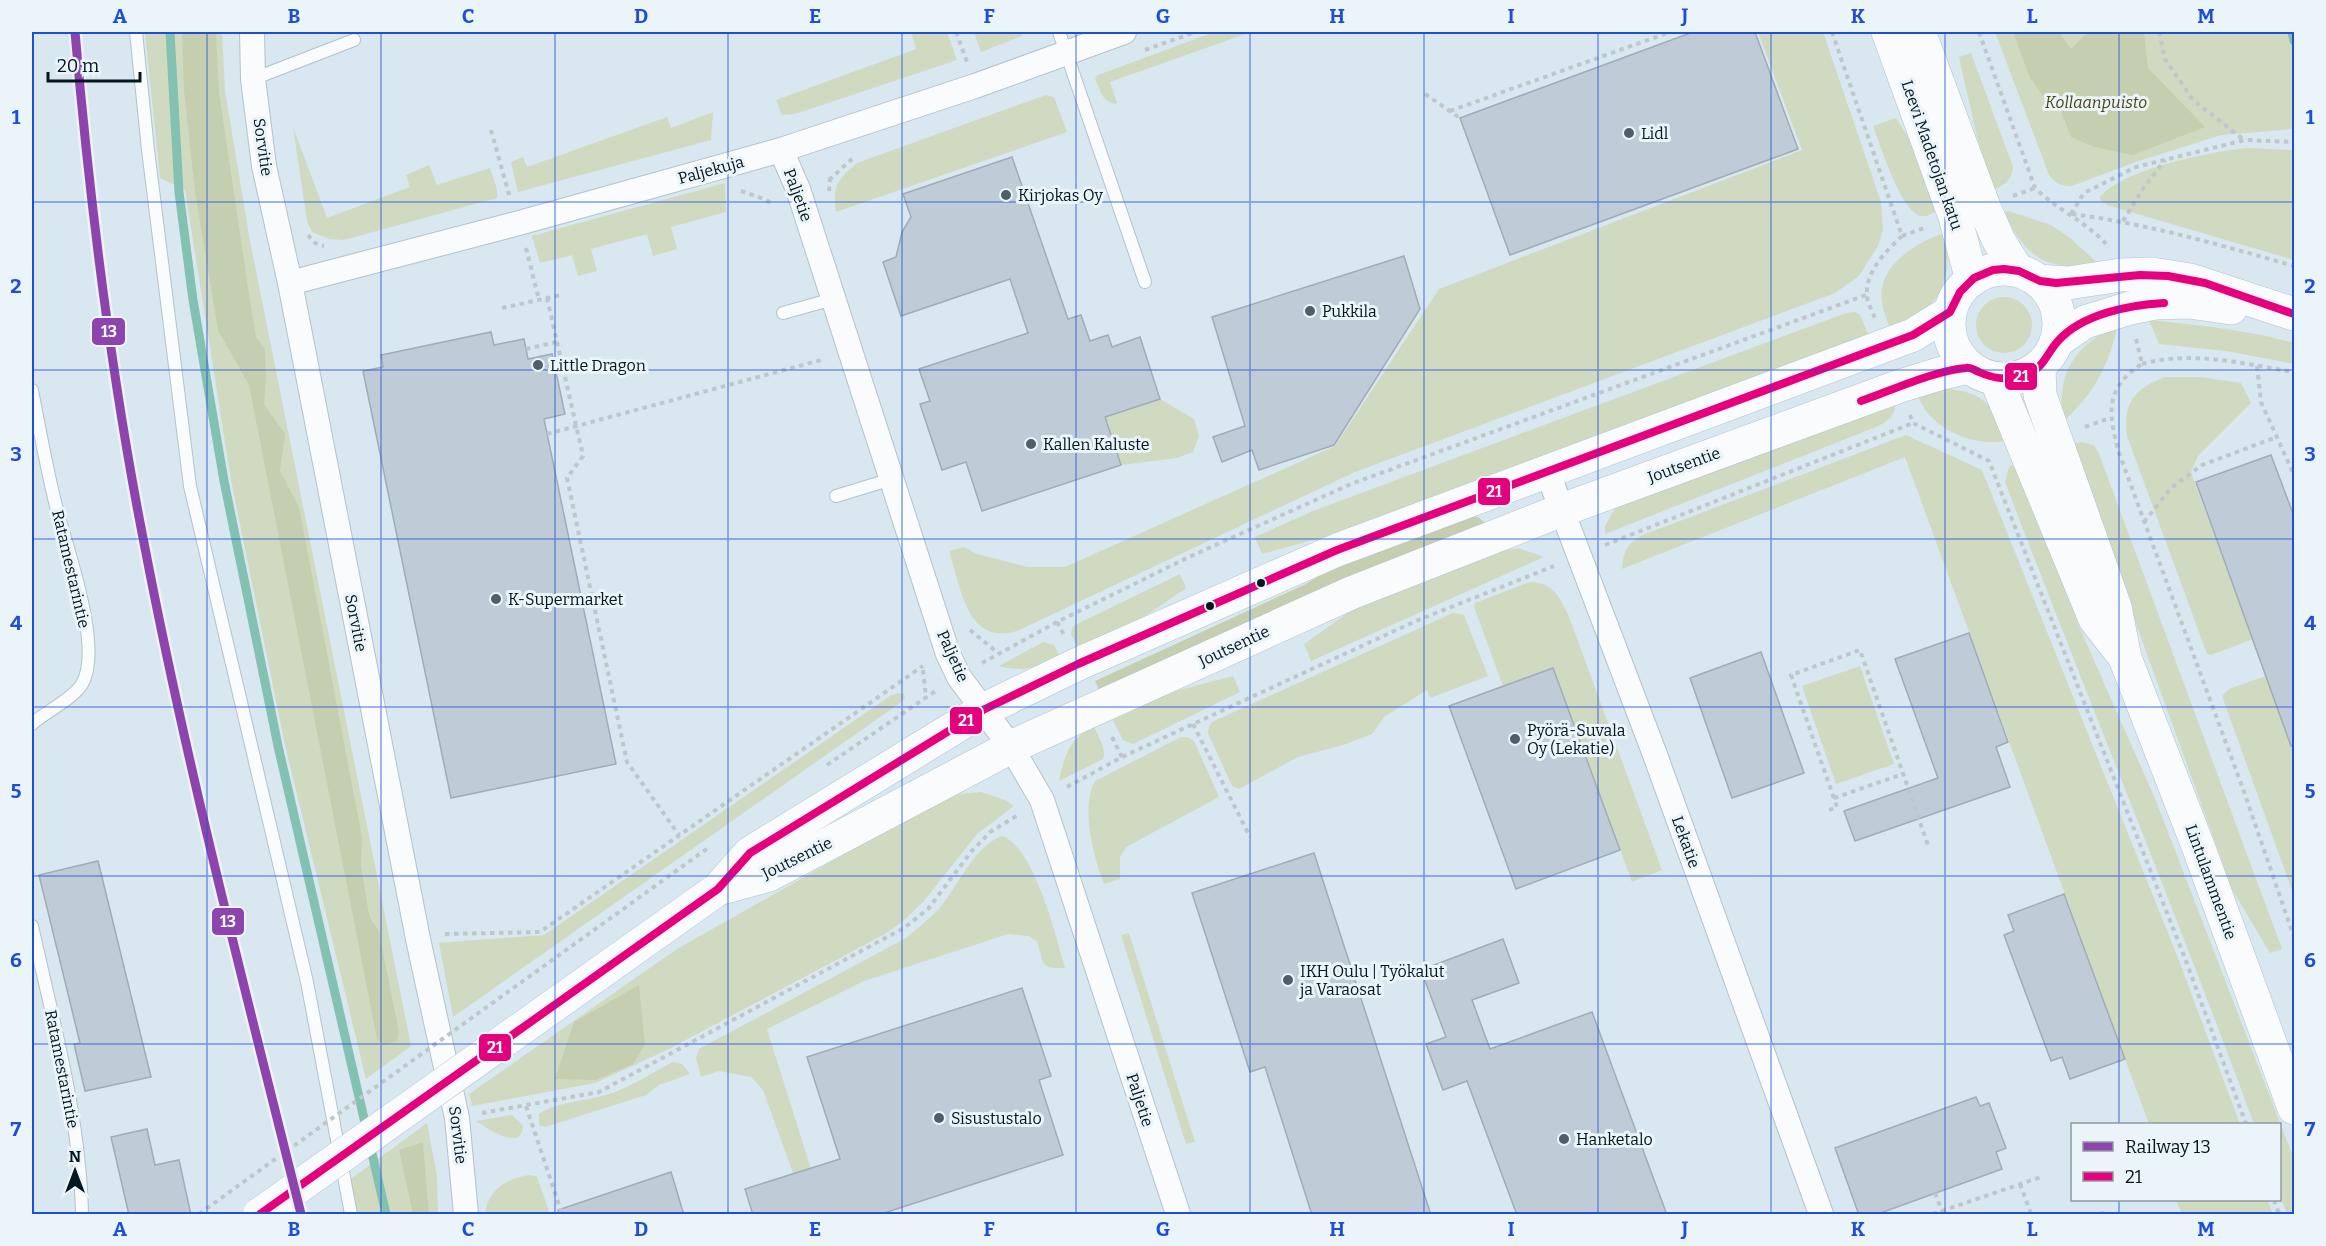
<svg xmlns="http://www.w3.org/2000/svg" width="2326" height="1246" viewBox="0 0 2326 1246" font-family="Bitter,serif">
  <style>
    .green { fill: #d0dac1 }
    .forest { fill: #c5cfaf }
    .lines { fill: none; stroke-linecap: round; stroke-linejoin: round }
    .stream { stroke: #83c1b3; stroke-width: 9 }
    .building { fill: #bfccd7; stroke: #a0acb7; stroke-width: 1.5 }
    .lane-casing { stroke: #b2c3cc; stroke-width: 14 }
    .street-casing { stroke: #b2c3cc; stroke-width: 26 }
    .secondary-casing { stroke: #b2c3cc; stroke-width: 34 }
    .path { stroke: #bfc7ca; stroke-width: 4; stroke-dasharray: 4.5 4.5; stroke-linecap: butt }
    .lane { stroke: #f9fbfd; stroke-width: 12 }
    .street { stroke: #f9fbfd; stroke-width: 24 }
    .secondary { stroke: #f9fbfd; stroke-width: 33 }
    .secondary-bridge-casing { stroke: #b2c3cc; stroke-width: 34; stroke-linecap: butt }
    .path-bridge { stroke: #bfc7ca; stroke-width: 4; stroke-dasharray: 4.5 4.5; stroke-linecap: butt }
    .secondary-bridge { stroke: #f9fbfd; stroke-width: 33 }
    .bus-1-casing { stroke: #eaf4f9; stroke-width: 12 }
    .bus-1 { stroke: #e5007d; stroke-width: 8 }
    .rail-1-casing { stroke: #eaf4f9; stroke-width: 14 }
    .rail-1 { stroke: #8e44ad; stroke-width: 9 }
    .grid { fill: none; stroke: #1d4ed8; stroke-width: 1.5; stroke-opacity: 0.55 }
    .poi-dot { fill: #4e5f68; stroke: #eaf4f9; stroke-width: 2 }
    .bus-dot { fill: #04161f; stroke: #eaf4f9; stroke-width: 2 }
    .labels { text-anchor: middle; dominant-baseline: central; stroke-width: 6; stroke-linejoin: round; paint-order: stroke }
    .park-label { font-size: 16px; font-style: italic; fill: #464917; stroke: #eaf4f9 }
    .poi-label { font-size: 16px; fill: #04161f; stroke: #eaf4f9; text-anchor: start }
    .street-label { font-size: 16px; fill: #04161f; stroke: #eaf4f9 }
    .line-badge { stroke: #eaf4f9; stroke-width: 2 }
    .badge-label { font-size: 16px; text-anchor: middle; font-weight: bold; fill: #fff }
    .neatline { fill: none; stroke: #1d4ed8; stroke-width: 2 }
    .grid-label { font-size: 20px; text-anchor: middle; font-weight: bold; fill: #1d4ed8 }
  </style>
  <rect width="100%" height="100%" fill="#d8e7f0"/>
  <!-- green -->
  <g class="green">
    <polygon points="145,32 222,32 225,91 250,241 411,1046 366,1079 285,745 231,480 185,190 160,178"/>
    <polygon points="911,32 947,32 957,60 795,114 782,115 776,100 916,49"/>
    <polygon points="974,32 1021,32 1022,36 981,52"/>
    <path d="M1214,32h37l-141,50 7,21 -1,1c-14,-2 -16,-14 -21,-26l3,-3z"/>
    <path d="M1758,32h65l58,170 2,28 -5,16 -19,30 -24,17 -480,179 -338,159c-51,15 -56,-45 -68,-80l15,-4 13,7 51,13h37l270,-121 104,-157 363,-139z"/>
    <path d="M1995,32h299v97l-73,6 -88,28 -61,23c-11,0 -16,-2 -23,-11z"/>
    <path d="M1971,53l42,114c-2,14 -7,17 -20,23l-11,-31 -23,-102z"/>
    <path d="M1046,95l8,2 13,35 -231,80c-4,-27 2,-32 21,-49z"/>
    <polygon points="713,112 711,140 518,192 511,162 523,157 527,167 667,117 671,128"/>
    <path d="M1896,118l25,40 18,51c-5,3 -11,8 -17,7 -20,-1 -42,-72 -49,-90z"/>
    <polygon points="293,127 327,218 410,187 406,175 429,165 437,185 490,168 497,189 497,198 344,240 329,239 312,232 307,221"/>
    <path d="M2246,148l48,2v110l-187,-55 -6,-4 -1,-4c23,-28 110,-45 146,-49z"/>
    <polygon points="725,183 726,212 671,227 677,249 653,256 647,234 591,249 597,271 578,276 572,255 540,263 532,236"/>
    <path d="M2008,211l43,14 19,13 31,28c-55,3 -72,-4 -98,-54z"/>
    <path d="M1946,232c3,28 4,59 -22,78 -10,8 -23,13 -34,19 -2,-8 -7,-18 -8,-27 -6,-36 35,-60 64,-70z"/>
    <circle cx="2004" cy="325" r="28"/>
    <polygon points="1855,312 1860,315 1869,337 1353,529 1262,554 1255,537 1313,511 1846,313"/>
    <path d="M2149,320c49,5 98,10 145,23v21l-68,-13 -67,-7z"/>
    <path d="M2118,325c-11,43 -22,65 -54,96 -10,-46 12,-77 54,-96z"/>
    <path d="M2165,377h35l41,6 10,20 -53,53 -7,16 62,167 -42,16 -4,-1 -80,-218c-4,-33 7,-47 38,-59z"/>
    <path d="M1936,389c45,0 54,12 74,51 -35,9 -82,-11 -93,-47z"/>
    <polygon points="1160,399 1194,419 1199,436 1193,452 1177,458 1121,465 1105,417"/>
    <path d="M1895,401c2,14 -8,21 -19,26l-271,107v-8l13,-23z"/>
    <path d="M1906,435l76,35 198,493 60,161h-91l-244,-667 -283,112c1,-17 5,-26 21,-34z"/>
    <polygon points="2082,442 2093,445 2098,451 2282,949 2270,953 2232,889 2071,444"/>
    <path d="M2018,462l63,169 75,170 138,358v55h-7l-7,-20v-70h-26c-79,-215 -167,-427 -249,-642l4,-15z"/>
    <polygon points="1518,548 1544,557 1311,661 1304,644 1359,605 1490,554"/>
    <polygon points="1180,574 1186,588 1129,627 1079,650 1071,634 1073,626"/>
    <path d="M1530,582c24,1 28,13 38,32l94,256 -30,12 -79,-214 -50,18 -29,-79 1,-4z"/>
    <polygon points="1453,613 1464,615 1488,676 1430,698 1427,690 1384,717 1372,734 1343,745 1298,757 1239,789 1232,786 1208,733 1209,727 1212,722"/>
    <path d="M1043,642l11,3 7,13c-20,10 -40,14 -62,8z"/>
    <polygon points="1860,666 1894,764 1836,784 1802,686"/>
    <polygon points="1233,676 1240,692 1133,744 1123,740 1111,716 1168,693"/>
    <polygon points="2266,676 2294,755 2294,896 2222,696 2229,689"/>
    <polygon points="898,693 904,694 905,698 900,703 453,1017 439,943 544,935 890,696"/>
    <path d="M1094,727c4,9 13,22 9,32l-44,22c6,-27 10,-42 35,-54z"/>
    <path d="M1181,737h6l7,4 25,56 -93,50 -6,10v22l-16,5c-10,-26 -24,-77 -9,-103z"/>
    <polygon points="981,792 1005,800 1014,806 977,834 924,901 902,922 885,934 669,1049 595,1083 472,1106 469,1094 677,949 949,795"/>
    <path d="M1002,836c32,10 54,101 63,132 -25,1 -21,-4 -28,-27l-9,-5 -20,-2 -144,47 -97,48 44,140 -18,4 -30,-83 -12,-13 -32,-6 -18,6 -5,-19 3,-9 207,-111c9,-8 20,-16 29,-25 21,-21 37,-66 67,-77z"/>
    <polygon points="1129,933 1195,1142 1186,1144 1121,935"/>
    <path d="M673,1062l9,2 8,10 -31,11 -13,10 -101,32 -6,-2v-11c17,-13 54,-13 76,-22 20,-8 39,-20 58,-30z"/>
    <path d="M512,1115l11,11c-1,27 -38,1 -47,-5z"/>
    <polygon points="427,1123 437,1176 438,1214 357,1214 351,1179"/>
    <path d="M531,1175l6,2 13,37h-65c2,-24 24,-37 46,-39z"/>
    <polygon points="2176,1200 2267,1200 2273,1214 2182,1214"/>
  </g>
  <!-- forest -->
  <g class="forest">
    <polygon points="182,32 216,32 219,92 250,301 256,337 265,349 266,378 264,404 285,434 280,471 299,507 362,837 361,866 369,915 379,932 399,1032 397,1041 384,1045 377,1039 249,385 218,330 195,192 184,91"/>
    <polygon points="2013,32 2059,32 2071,49 2088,32 2144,32 2148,68 2205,127 2133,155 2094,147 2071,137 2055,97 2043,96 2030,78"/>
    <polygon points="1464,514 1478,517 1485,523 1101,694 1095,681 1306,584 1351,556"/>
    <polygon points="639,985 645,1045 633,1064 595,1080 555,1079 574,1022"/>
    <polygon points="423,1142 429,1214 413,1214 399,1150"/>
  </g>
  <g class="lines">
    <!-- stream -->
    <g class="stream">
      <polyline points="170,32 179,192 193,300 224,481 278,746 386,1214"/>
      <polyline points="2292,32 2294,41"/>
    </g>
  </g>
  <!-- building -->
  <g class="building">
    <polygon points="1693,32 1755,32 1798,149 1510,255 1460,118"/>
    <polygon points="1012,157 1068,319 1081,315 1090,341 1108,335 1112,347 1140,337 1160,399 1105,417 1121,465 982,511 966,462 942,470 920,404 930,401 919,369 1028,333 1010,279 901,316 883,262 896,257 902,232 911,217 903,194"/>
    <polygon points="1404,256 1420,309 1334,445 1259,470 1252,450 1222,462 1213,437 1245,426 1212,317"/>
    <polygon points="491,332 494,345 524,339 528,359 552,354 565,414 544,419 616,764 451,798 363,371 383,367 381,355"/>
    <polygon points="2271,455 2295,519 2295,746 2291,746 2196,482"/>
    <polygon points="1969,633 2008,742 1996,747 2010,787 1855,841 1844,811 1938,778 1895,659"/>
    <polygon points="1761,652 1804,773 1732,798 1690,678"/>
    <polygon points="1553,668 1620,850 1516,889 1449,706"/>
    <polygon points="1314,853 1431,1215 1312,1215 1265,1067 1250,1072 1192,893"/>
    <polygon points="98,861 151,1077 85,1091 74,1044 80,1043 39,875"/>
    <polygon points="2064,894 2125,1059 2070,1079 2062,1057 2051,1061 2004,935 2014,931 2008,915"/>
    <polygon points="1503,939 1519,983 1472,1000 1490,1049 1592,1012 1667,1215 1517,1215 1467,1081 1443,1090 1426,1044 1446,1037 1421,970"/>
    <polygon points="1022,988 1051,1076 1039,1080 1063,1155 878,1215 753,1215 745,1189 840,1159 807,1057"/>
    <polygon points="1976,1097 1980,1106 1989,1103 2006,1148 1996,1152 2002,1169 1875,1215 1859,1215 1835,1148"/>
    <polygon points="147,1129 155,1165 179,1160 191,1215 129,1215 111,1137"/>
    <polygon points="671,1172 684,1215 559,1215 558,1210"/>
  </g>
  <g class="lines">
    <defs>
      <g id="lane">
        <polyline points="136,32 148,150 190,486 307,982 351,1214"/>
        <polyline points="1059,32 1145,282"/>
        <polyline points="253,79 354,40"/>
        <polyline points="783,313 833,299"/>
        <path d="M32,390c7,37 14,75 23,112 10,42 49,145 27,182 -9,15 -37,28 -50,40"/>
        <polyline points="836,496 892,479"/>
        <path d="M32,926c21,95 48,191 50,288"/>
      </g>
      <g id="street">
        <polyline points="252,32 253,79 264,166 290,283 418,939 457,1118 466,1214"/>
        <polyline points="781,150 798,189 948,654 959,677 1011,747 1042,800 1178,1214"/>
        <polyline points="290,283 519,223 781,150 975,86 1124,32"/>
        <polyline points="1547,471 1654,752 1821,1214"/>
      </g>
      <g id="secondary">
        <polyline points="1888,32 1955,217 1972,280"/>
        <polyline points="1919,32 1984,207 1999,241 2017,270"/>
        <circle cx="2004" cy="324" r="55"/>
        <polyline points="2038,281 2068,283 2121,275 2152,274 2190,280 2294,314"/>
        <polyline points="2056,342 2085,322 2130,308 2155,303 2189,302 2231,308"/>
        <polyline points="2039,367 2040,395 2115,607 2125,658 2198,846 2294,1108"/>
        <polyline points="1996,379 2095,619 2119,650"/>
        <polyline points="718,889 750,853 983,710 1078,664 1337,550 1913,335 1950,312"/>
        <polyline points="718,889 769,875 1011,747 1351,593 1562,510 1900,386 1939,374 1969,367"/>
      </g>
    </defs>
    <!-- lane casing -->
    <use href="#lane" class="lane-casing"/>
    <!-- street casing -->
    <use href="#street" class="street-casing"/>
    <!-- secondary casing -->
    <use href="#secondary" class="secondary-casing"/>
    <!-- path -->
    <g class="path">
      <polyline points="956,32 967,62"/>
      <path d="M1832,32l70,204c-15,14 -37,36 -35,59 0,7 5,16 8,23"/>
      <path d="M1979,32l56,156c22,22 52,34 73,58"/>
      <polyline points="2159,32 2165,59 2193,100 2244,140"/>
      <polyline points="1145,50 1195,32"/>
      <polyline points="1425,94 1460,118"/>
      <polyline points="1450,111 1670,32"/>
      <polyline points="491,130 510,198"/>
      <polyline points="829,180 854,157"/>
      <polyline points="741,191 764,199 773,204"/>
      <polyline points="829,191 830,179"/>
      <polyline points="2013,196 2035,188"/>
      <polyline points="2071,214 2084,193 2136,167 2245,140 2294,142"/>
      <path d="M2072,214c76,10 149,31 222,52"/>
      <polyline points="2123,221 2144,187 2165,160"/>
      <polyline points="308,235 315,243 324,246"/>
      <polyline points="1902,236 1927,227"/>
      <polyline points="526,248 539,300"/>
      <polyline points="547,298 583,456 567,478 627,762 679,835"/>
      <polyline points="502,308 561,295"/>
      <path d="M2136,339l6,25c-39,25 -33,51 -23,89l124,336 51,148"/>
      <polyline points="526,349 557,342"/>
      <path d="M2142,364c50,-14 102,0 152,8"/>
      <polyline points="2257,366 2261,402 2294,475"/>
      <polyline points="1910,415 1913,423 1989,461 2186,961 2246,1124"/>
      <polyline points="2085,427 2110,418"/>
      <polyline points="547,434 825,359"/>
      <polyline points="2144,522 2171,488 2202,465 2277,437"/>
      <polyline points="1605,545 1913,423"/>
      <polyline points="1057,622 1064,635"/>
      <polyline points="970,630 998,653"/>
      <polyline points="982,663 1057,622 1189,557 1351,484 1866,295"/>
      <polyline points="923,670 926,697"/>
      <polyline points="1193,724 1250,837"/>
      <polyline points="1112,737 1122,757"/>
      <polyline points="827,765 937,690"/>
      <polyline points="1067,787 1122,757 1301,674 1416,621 1554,566"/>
      <polyline points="1834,798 1903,774"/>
      <polyline points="1829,810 1837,807 1791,675 1860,650 1929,848"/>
      <polyline points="445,934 540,932 923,666"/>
      <polyline points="526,1106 562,1214"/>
      <polyline points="482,1113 599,1092 904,928 928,909 971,852 990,832 1018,815"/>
      <polyline points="2020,1184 2031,1214"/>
      <polyline points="1935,1193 1943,1214"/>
      <polyline points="2274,1200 2279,1214"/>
      <polyline points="1933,1214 2041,1177"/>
      <polyline points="2100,1214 2104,1213"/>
    </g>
    <!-- lane -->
    <use href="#lane" class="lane"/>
    <!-- street -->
    <use href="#street" class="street"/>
    <!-- secondary -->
    <use href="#secondary" class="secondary"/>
    <defs>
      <polyline id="secondary-bridge" points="260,1214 718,889"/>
    </defs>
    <!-- secondary-bridge casing -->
    <use href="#secondary-bridge" class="secondary-bridge-casing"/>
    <!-- path-bridge -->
    <polyline class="path-bridge" points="199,1214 708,848"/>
    <!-- secondary-bridge -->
    <use href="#secondary-bridge" class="secondary-bridge"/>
    <defs>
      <g id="bus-1">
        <path d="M1861,401c32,-11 72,-30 105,-33 5,-1 8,2 13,4 15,7 33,9 49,2 16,-7 19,-21 30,-33 24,-27 71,-36 106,-38"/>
        <polyline points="260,1214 718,889 750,853 983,710 1078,664 1337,550 1913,335 1950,312 1960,292 1974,278 1993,270 2004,269 2019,271 2040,281 2056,283 2140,275 2168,276 2205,283 2294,314"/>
      </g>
    </defs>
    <!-- bus-1 casing -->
    <use href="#bus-1" class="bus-1-casing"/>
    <!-- bus-1 -->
    <use href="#bus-1" class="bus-1"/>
    <defs>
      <path id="rail-1" d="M75,32c15,173 36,345 70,516 43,224 101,445 156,666"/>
    </defs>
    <!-- rail-1 casing -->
    <use href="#rail-1" class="rail-1-casing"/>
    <!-- rail-1 -->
    <use href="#rail-1" class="rail-1"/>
  </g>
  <!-- grid -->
  <path class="grid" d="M207,32v1182M381,32v1182M555,32v1182M728,32v1182M902,32v1182M1076,32v1182M1250,32v1182M1424,32v1182M1598,32v1182M1771,32v1182M1945,32v1182M2119,32v1092M32,202h2262M32,370h2262M32,539h2262M32,707h2262M32,876h2262M32,1044h2262M2119,1200v14"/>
  <!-- markers -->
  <g class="poi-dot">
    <circle cx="1629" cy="133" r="6"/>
    <circle cx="1006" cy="195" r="6"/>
    <circle cx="1310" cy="311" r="6"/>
    <circle cx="538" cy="365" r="6"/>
    <circle cx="1031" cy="444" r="6"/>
    <circle cx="496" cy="599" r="6"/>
    <circle cx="1515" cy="739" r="6"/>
    <circle cx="1288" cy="980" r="6"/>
    <circle cx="939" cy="1118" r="6"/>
    <circle cx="1564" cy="1139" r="6"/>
  </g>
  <g class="bus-dot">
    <circle cx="1261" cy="583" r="5"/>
    <circle cx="1210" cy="606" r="5"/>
  </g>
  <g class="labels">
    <!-- park labels -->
    <g class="park-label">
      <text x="2096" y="102">Kollaanpuisto</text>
    </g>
    <!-- poi labels -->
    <g class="poi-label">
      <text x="1641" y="133">Lidl</text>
      <text x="1018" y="195">Kirjokas Oy</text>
      <text x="1322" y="311">Pukkila</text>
      <text x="550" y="365">Little Dragon</text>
      <text x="1043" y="444">Kallen Kaluste</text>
      <text x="508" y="599">K-Supermarket</text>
      <text x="1527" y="730">Pyörä-Suvala<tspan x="1527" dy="18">Oy (Lekatie)</tspan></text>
      <text x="1300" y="971">IKH Oulu | Työkalut<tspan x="1300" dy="18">ja Varaosat</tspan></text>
      <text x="951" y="1118">Sisustustalo</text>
      <text x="1576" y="1139">Hanketalo</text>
    </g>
    <!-- street labels -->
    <g class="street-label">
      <text transform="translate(263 147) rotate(82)">Sorvitie</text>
      <text transform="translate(1932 155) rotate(71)">Leevi Madetojan katu</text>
      <text transform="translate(711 170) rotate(-15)">Paljekuja</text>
      <text transform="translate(798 195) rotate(70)">Paljetie</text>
      <text transform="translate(1684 465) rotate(-20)">Joutsentie</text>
      <text transform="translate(71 569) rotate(77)">Ratamestarintie</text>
      <text transform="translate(356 623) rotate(79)">Sorvitie</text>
      <text transform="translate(1234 646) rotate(-25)">Joutsentie</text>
      <text transform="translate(953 656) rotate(66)">Paljetie</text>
      <text transform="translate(1686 842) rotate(70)">Lekatie</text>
      <text transform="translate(797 858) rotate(-26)">Joutsentie</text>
      <text transform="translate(2211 882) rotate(70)">Lintulammentie</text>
      <text transform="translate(62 1069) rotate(79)">Ratamestarintie</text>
      <text transform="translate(1140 1100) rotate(72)">Paljetie</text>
      <text transform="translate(458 1135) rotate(83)">Sorvitie</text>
    </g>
  </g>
  <g class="line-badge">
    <rect x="91" y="317" width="35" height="29" rx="6" fill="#8e44ad"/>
    <rect x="2004" y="362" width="34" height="29" rx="6" fill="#e5007d"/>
    <rect x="1477" y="477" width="34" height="29" rx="6" fill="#e5007d"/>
    <rect x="949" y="706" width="34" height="29" rx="6" fill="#e5007d"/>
    <rect x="211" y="907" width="34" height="29" rx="6" fill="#8e44ad"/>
    <rect x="478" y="1033" width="34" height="29" rx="6" fill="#e5007d"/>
  </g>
  <g class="badge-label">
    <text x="109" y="337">13</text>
    <text x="2021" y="382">21</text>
    <text x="1494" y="497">21</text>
    <text x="966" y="726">21</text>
    <text x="228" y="927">13</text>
    <text x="495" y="1053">21</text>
  </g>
  <!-- border -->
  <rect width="2326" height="1246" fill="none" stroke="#eaf4f9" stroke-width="66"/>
  <!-- legend -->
  <rect x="2071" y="1123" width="210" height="78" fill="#eaf4f9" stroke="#8e9ba2" stroke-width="1.5"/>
  <rect x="2083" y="1142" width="30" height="9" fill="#8e44ad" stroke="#8e9ba2" stroke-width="1.5"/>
  <text x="2125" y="1153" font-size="18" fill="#04161f">Railway 13</text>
  <rect x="2083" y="1172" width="30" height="9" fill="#e5007d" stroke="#8e9ba2" stroke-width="1.5"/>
  <text x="2125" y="1183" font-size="18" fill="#04161f">21</text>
  <!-- north arrow -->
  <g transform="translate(75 1171)" stroke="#eaf4f9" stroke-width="4.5" paint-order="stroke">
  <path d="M0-4.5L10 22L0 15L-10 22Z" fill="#04161f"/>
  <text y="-9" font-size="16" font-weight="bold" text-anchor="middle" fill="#04161f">N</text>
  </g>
  <!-- scale -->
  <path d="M48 72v9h92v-9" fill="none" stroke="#04161f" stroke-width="3"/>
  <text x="57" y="72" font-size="18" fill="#04161f" stroke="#eaf4f9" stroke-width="4.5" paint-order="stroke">20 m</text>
  <rect x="33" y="33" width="2260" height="1180" class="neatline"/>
  <g class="grid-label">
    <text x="120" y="23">A</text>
    <text x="294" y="23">B</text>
    <text x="468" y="23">C</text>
    <text x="641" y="23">D</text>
    <text x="815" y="23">E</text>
    <text x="989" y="23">F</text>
    <text x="1163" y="23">G</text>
    <text x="1337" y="23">H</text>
    <text x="1511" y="23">I</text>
    <text x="1685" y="23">J</text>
    <text x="1858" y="23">K</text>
    <text x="2032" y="23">L</text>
    <text x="2206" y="23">M</text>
    <text x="16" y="124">1</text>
    <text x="2310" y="124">1</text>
    <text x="16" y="293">2</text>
    <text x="2310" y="293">2</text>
    <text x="16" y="461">3</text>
    <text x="2310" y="461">3</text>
    <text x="16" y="630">4</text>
    <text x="2310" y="630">4</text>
    <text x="16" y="798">5</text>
    <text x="2310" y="798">5</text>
    <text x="16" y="967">6</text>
    <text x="2310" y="967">6</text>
    <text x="16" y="1136">7</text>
    <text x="2310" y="1136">7</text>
    <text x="120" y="1236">A</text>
    <text x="294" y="1236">B</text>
    <text x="468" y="1236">C</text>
    <text x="641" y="1236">D</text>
    <text x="815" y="1236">E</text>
    <text x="989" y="1236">F</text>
    <text x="1163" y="1236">G</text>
    <text x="1337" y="1236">H</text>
    <text x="1511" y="1236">I</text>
    <text x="1685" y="1236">J</text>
    <text x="1858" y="1236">K</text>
    <text x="2032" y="1236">L</text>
    <text x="2206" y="1236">M</text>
  </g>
</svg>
